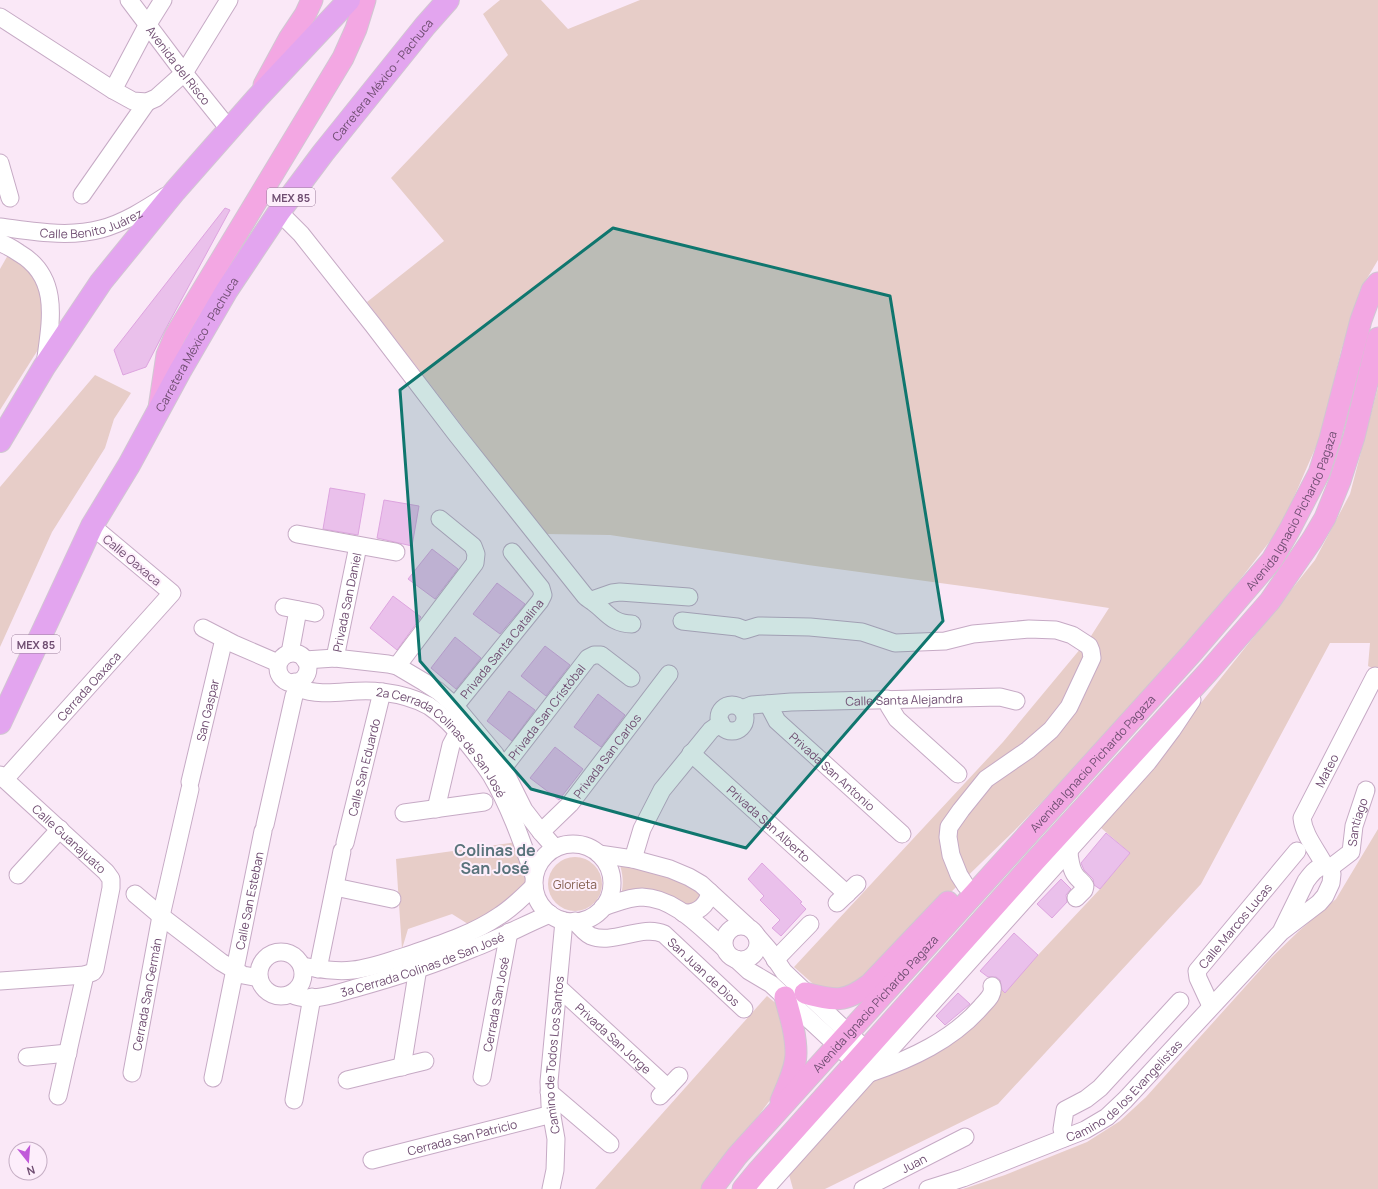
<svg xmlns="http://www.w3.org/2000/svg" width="1378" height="1189" viewBox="0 0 1378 1189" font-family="Manrope,sans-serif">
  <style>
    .green { fill: #e7cdc8 }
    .building { fill: #eac0eb; stroke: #dda4df }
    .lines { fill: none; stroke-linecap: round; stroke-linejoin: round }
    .minor-casing { stroke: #c6aac5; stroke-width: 19 }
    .major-casing { stroke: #d1c6d2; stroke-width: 23 }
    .highway-casing { stroke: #d1c6d2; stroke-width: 24 }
    .minor { stroke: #fff; stroke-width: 17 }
    .major { stroke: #f3a7e3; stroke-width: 21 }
    .highway { stroke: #e3a5ef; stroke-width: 22 }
    .marked { fill: #0f766e; fill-opacity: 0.2; stroke: #0f766e; stroke-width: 3; stroke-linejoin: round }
    .labels { text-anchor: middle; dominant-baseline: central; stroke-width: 4; stroke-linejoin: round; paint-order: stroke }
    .shield { fill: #fdeefb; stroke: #9a7e9b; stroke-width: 1 }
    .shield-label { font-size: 11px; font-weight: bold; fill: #704e72 }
    .street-label { font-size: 12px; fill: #704e72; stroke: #fdeefb }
    .park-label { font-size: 12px; fill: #825d4d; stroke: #fdeefb }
    .district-label { font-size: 16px; font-weight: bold; fill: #59737b; stroke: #fdeefb }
  </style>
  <rect width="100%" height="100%" fill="#fae8f7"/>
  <!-- green -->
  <g class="green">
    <polygon points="500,0 541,0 568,29 640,0 1378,0 1378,260 1360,290 1341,351 1321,435 1281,527 1183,653 1014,831 850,990 820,990 794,967 1003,742 1091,636 1109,608 984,589 808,565 610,535 545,534 367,302 444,241 391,178 508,55 483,14"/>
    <polygon points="8,255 22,258 43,283 46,337 0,410 0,269"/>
    <polygon points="95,375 131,393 114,419 105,448 52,532 0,647 0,487"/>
    <polygon points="1378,387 1378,671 1368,666 1370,643 1330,643 1201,884 998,1104 825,1189 793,1189 788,1171 874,1079 955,1036 1038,955 1100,889 1130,853 1100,827 1130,792 1315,560 1350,494"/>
    <polygon points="1378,829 1378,1189 963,1189 1005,1175 1087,1142 1120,1121 1146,1097 1272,957 1300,930 1336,899"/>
    <polygon points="517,842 529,874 527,887 503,907 468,924 452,914 408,929 402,949 396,859"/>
    <circle cx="575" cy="884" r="27"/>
    <path d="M619,862l41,10 42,20 -4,16 -77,-12c3,-13 2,-22 -2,-34z"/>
    <polygon points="767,996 778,1005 790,1035 787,1063 777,1091 703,1189 595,1189"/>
  </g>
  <!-- building -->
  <g class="building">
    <polygon points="225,208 230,210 165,330 146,367 123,375 114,350"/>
    <polygon points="330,488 365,494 358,535 323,529"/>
    <polygon points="384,500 419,506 412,546 377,538"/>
    <polygon points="432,549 458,569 435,599 408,579"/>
    <polygon points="497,583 525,604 500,634 473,614"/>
    <polygon points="393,596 421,617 397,650 370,628"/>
    <polygon points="455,637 481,658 456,689 431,668"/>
    <polygon points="545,646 570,665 546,696 521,676"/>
    <polygon points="509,691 535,710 512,741 487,721"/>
    <polygon points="598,694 625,715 601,747 574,727"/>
    <polygon points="555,747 583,769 559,800 530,778"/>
    <polygon points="1106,833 1130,853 1100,889 1094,885 1093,879 1084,870 1081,863"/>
    <polygon points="762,863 802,902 800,903 806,909 781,936 772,928 780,920 760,900 764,896 748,879"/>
    <polygon points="1061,879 1071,889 1066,895 1067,902 1052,918 1037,904"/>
    <polygon points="1014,933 1038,955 1005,993 1002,990 1000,980 996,977 988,977 980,971"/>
    <polygon points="958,993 970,1004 945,1025 936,1016"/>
  </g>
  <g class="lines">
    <defs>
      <g id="minor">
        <path id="s1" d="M129,0l55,73 45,56"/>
        <polyline points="0,17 113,90 133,101 147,102 156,98 184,73 229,0"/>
        <polyline points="113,90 148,24 163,0"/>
        <polyline points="0,163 10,198"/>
        <polyline points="82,195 147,102"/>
        <path d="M279,212l22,22 72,91 84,110 128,161c2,2 5,4 8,6 14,10 19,22 39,22"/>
        <path id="s2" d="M0,227c32,4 68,11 101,2 23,-6 45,-20 65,-33"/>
        <path d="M0,243c7,2 13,6 19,10 43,25 31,71 26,112"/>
        <polyline points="297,534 396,552"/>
        <polyline points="592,600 612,593 620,592 689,597"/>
        <polyline points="284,607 315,613"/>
        <polyline points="682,621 737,627 745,630 758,626 810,627 862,632 895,643 945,641 973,634 1029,629 1056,630 1072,635 1089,646 1091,651 1092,658 1069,707 1051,730 1028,750 986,779 961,810 949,827 948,837 951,855 959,875 966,886"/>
        <polyline points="203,628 234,644 278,663"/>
        <polyline points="290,653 298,610"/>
        <circle cx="293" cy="668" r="15"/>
        <path id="s3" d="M335,658l23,-112"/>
        <polyline points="305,660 335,658 388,664 397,666 424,682 438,691 455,706 495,754 503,768 524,810 541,832 555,848"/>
        <polyline points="397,666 475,563 476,554 473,546 440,519"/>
        <path id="s4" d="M295,682l3,6c29,11 55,-1 84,4 16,2 33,6 47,14 15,10 27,23 39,38 8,10 16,20 23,31 19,32 31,67 43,101"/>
        <polyline points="887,699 889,706 897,719 958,774"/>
        <path id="s5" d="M768,704l9,17 125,113"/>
        <circle cx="732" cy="718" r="13"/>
        <path id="s6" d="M455,706l85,-105 3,-6 -2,-7 -29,-36"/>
        <path id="s7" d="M742,709l10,-4 39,-3 209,-5 16,4"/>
        <path id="s8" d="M691,753l156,141"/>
        <path id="s9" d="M503,768l85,-110 6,-3h7l30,23"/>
        <path id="s10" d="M0,775l106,97 5,7v9l-16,81 -2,3 -8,3 -27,121"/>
        <path id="s11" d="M5,779l167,-186 -80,-67"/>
        <path id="s12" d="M190,782l34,-143"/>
        <polyline points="436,809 451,745 458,732"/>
        <polyline points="404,813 484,802"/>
        <polyline points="265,825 294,696 298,688"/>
        <path id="s13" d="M541,832l29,-28 99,-130"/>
        <path id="s14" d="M345,843l37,-151"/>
        <circle cx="573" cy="883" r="39"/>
        <path d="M1069,850c0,7 2,20 7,26 3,4 7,6 9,10l-1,4 -8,8"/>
        <polyline points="599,854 633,859 670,869 689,877 701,884 747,926"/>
        <polyline points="633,859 642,829 662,790 711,730 721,723"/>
        <path id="s15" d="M1325,866c-8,-16 -21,-30 -23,-48l73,-142"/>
        <path id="s16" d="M1330,868l21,-16 3,-26 12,-36"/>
        <polyline points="18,875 60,829"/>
        <polyline points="335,887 392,899"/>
        <polyline points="135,894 161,916 221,962 243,975 259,978"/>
        <polyline points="837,903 857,884"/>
        <path d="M603,907c13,-4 26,-10 39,-10 33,1 58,30 81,50"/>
        <path d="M683,913c14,1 24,-7 27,-21"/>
        <path id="s17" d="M575,921c4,5 10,12 16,15 22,9 51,-12 73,-2l80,75"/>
        <circle cx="741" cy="943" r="17"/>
        <polyline points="756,935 769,950 784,972 866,1050"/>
        <circle cx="281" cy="974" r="22"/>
        <polyline points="736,959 749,971 771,984 855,1062"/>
        <polyline points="775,960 810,924"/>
        <path d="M302,966c17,3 34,6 51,4 18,-2 36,-9 53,-14 32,-11 65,-21 93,-40 13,-8 24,-19 35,-30"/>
        <polyline points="318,969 342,851"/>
        <polyline points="0,981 85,975"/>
        <path id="s18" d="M559,988l109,100"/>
        <path id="s19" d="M291,994c19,10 46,-1 65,-6 40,-11 80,-24 118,-40 26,-10 50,-23 76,-34"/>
        <path id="s20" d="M1211,1006l-13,-28 -1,-7 100,-120"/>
        <polyline points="27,1057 68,1053"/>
        <polyline points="402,1067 418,968"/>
        <path id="s21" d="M132,1073l29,-157 29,-127"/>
        <path d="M870,1073c41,-14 82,-33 111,-66 6,-7 13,-12 11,-21"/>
        <path id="s22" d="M482,1077l27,-145"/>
        <path id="s23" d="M213,1078l50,-247"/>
        <polyline points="347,1080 425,1061"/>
        <polyline points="549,1092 610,1144"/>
        <polyline points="660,1096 679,1076"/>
        <polyline points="294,1100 312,997"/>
        <polyline points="1064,1138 1062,1129 1065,1110 1086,1099 1100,1088 1180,1001"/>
        <path id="s24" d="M372,1160l180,-46"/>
        <path id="s25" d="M551,1189l4,-19 1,-31 -6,-34 -1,-23 15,-161"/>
        <polyline points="765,1189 1148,762 1172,730 1192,700"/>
        <path id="s26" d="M863,1189l102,-52"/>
        <path id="s27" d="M928,1189l35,-11 122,-48 22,-13 18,-17 156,-168 38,-29 6,-7 6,-13 1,-9 -3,-7c-10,-4 -18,7 -23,14l-25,51"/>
      </g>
      <g id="major">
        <polyline points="264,85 289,39 305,15 312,0"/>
        <polyline points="159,408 167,355 175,336 343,58 356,29 365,0"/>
        <path d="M805,993c30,8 40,10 65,-9l78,-82"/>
        <path d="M781,1101c6,-15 15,-32 15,-48 0,-19 -6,-38 -11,-56"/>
        <path id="s28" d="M712,1189l25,-33 454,-502 81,-94 18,-31 29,-56 11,-34 31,-119 11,-30 6,-7"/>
        <polyline points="743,1189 757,1172 1035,861 1208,672 1270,601 1312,540 1325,518 1340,481 1354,437 1378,338"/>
      </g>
      <g id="highway">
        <polyline points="0,441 44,367 101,282 175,191 257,98 349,0"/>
        <path id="s29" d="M0,723l92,-197 37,-61 51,-94 47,-81 52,-78 44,-59 102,-127 23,-26"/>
      </g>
    </defs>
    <!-- minor casing -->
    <use href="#minor" class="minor-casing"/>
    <!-- major casing -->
    <use href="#major" class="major-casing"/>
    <!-- highway casing -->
    <use href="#highway" class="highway-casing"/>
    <!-- minor -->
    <use href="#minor" class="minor"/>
    <!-- major -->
    <use href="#major" class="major"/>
    <!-- highway -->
    <use href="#highway" class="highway"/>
  </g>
  <!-- marked area -->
  <path class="marked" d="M613,228l277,68 53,325 -197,227 -215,-59 -111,-128 -20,-271z"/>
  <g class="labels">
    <!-- shield labels -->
    <g class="shield">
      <rect x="267" y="188" width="48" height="18" rx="3"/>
      <rect x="12" y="635" width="48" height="18" rx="3"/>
    </g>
    <g class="shield-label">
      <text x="291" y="197">MEX 85</text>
      <text x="36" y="644">MEX 85</text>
    </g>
    <!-- street labels -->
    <g class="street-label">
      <text stroke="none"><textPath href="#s1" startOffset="82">Avenida del Risco</textPath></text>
      <text stroke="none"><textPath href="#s29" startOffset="751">Carretera México - Pachuca</textPath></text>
      <text stroke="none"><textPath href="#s2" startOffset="93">Calle Benito Juárez</textPath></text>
      <text stroke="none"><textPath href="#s29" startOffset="427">Carretera México - Pachuca</textPath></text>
      <text stroke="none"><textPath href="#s28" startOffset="895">Avenida Ignacio Pichardo Pagaza</textPath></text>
      <text transform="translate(132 560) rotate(40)">Calle Oaxaca</text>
      <text stroke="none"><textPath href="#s3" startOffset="57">Privada San Daniel</textPath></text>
      <text stroke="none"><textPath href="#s6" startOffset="74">Privada Santa Catalina</textPath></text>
      <text stroke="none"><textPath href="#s11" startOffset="125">Cerrada Oaxaca</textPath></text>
      <text stroke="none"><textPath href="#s7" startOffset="163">Calle Santa Alejandra</textPath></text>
      <text stroke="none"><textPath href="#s12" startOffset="74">San Gaspar</textPath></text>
      <text stroke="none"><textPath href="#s9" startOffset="71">Privada San Cristóbal</textPath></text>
      <text stroke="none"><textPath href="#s4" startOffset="172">2a Cerrada Colinas de San José</textPath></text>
      <text stroke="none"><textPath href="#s13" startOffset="101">Privada San Carlos</textPath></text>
      <text stroke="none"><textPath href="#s28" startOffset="571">Avenida Ignacio Pichardo Pagaza</textPath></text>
      <text stroke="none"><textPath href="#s14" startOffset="78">Calle San Eduardo</textPath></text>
      <text stroke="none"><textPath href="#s5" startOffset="94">Privada San Antonio</textPath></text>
      <text stroke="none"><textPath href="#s15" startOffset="107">Mateo</textPath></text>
      <text stroke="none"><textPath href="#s16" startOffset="57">Santiago</textPath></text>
      <text stroke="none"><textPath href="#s8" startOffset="105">Privada San Alberto</textPath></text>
      <text stroke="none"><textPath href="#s10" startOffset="94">Calle Guanajuato</textPath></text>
      <text stroke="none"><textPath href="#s23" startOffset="181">Calle San Esteban</textPath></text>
      <text stroke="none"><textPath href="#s20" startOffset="97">Calle Marcos Lucas</textPath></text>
      <text stroke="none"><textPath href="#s19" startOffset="137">3a Cerrada Colinas de San José</textPath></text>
      <text stroke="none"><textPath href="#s17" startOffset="151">San Juan de Dios</textPath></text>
      <text stroke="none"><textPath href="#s21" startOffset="80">Cerrada San Germán</textPath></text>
      <text stroke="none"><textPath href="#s28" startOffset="247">Avenida Ignacio Pichardo Pagaza</textPath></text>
      <text stroke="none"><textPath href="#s22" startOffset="74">Cerrada San José</textPath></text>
      <text stroke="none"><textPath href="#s18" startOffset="74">Privada San Jorge</textPath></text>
      <text stroke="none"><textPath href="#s25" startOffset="135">Camino de Todos Los Santos</textPath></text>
      <text stroke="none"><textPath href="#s27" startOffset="223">Camino de los Evangelistas</textPath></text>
      <text stroke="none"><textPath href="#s24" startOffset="93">Cerrada San Patricio</textPath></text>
      <text stroke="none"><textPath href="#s26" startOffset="57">Juan</textPath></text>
    </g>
    <!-- park labels -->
    <g class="park-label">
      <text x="575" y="884">Glorieta</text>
    </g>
    <!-- district labels -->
    <g class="district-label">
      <text x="495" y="850">Colinas de<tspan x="495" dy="18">San José</tspan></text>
    </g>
  </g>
  <!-- north arrow -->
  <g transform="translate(28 1161) rotate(163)"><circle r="19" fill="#fdeefb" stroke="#c5aec4"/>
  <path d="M0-3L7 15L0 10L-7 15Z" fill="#c059d9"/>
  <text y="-6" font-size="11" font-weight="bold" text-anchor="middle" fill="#704e72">N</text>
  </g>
</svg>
